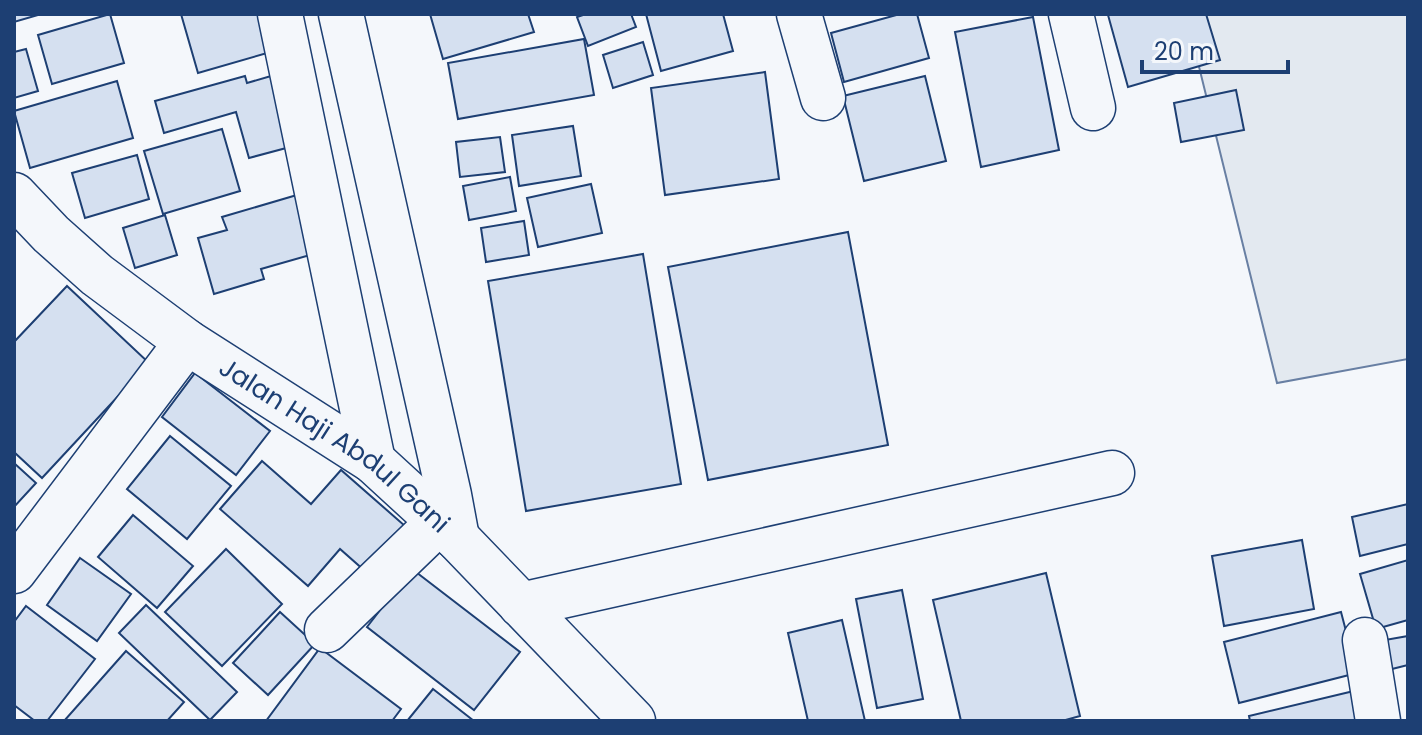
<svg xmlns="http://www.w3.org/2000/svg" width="1422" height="735" viewBox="0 0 1422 735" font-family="Poppins,sans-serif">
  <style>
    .green { fill: #e3e9f0; stroke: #687fa3; stroke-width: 2 }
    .building { fill: #d5e0f0; stroke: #1d3f73; stroke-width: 2 }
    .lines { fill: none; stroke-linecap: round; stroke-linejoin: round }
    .minor-casing { stroke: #1d3f73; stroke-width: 47 }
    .minor { stroke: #f4f7fb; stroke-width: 44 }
    .labels { text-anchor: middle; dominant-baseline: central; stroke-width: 6; stroke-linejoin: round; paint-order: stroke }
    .street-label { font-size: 26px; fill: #1d3f73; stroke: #f4f7fb }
  </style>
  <rect width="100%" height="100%" fill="#f4f7fb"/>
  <!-- green -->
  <polygon class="green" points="1186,14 1408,14 1408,359 1277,383"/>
  <!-- building -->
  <g class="building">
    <polygon points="14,14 38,14 38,15 14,22"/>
    <polygon points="110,14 124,63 52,84 38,35"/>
    <polygon points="181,14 264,14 274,51 198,73"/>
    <polygon points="430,14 528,14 534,32 443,59"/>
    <polygon points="586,14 631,14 636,27 588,46 577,17"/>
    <polygon points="646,14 723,14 733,51 661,71"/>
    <polygon points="900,14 917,14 929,58 844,82 831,33"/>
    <polygon points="1111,14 1206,14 1220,60 1128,87 1108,15"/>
    <polygon points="1033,17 1059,150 981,167 955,32"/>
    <polygon points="584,39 594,95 458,119 448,63"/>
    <polygon points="643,42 653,75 613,88 603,55"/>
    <polygon points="26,49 38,91 14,98 14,52"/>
    <polygon points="765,72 779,179 665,195 651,88"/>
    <polygon points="245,76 247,83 271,76 290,147 249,158 236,112 164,133 155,101"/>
    <polygon points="925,76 946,161 864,181 843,96"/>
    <polygon points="117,81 133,138 30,168 14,111"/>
    <polygon points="1236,90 1244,130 1181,142 1174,103"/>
    <polygon points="573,126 581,176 519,186 512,135"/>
    <polygon points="222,129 240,191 163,214 144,151"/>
    <polygon points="500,137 505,172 460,177 456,142"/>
    <polygon points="137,155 149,199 85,218 72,173"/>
    <polygon points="510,177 516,211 469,220 463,186"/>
    <polygon points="591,184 602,233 538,247 527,198"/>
    <polygon points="307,192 324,251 261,269 264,279 214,294 198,238 227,230 222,217"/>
    <polygon points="165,215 177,255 135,268 123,228"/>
    <polygon points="524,221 529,255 486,262 481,228"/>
    <polygon points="848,232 888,445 708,480 668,267"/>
    <polygon points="643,254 681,484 526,511 488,281"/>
    <polygon points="67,286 149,363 42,478 14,452 14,342"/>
    <polygon points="195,373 270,431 236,475 162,417"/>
    <polygon points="170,436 231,486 187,539 127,489"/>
    <polygon points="262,461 311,504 341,470 405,526 365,571 340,549 308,586 220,509"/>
    <polygon points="14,463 36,483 14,507"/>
    <polygon points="1408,504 1408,544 1360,556 1352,517"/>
    <polygon points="133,515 193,566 157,608 98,557"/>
    <polygon points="1302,540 1314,609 1224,626 1212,556"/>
    <polygon points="226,549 282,604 222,666 165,612"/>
    <polygon points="80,558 131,594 97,641 47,605"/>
    <polygon points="1408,560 1408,620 1376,629 1360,574"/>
    <polygon points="412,569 520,652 474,710 367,627"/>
    <polygon points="1046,573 1080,716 1062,721 961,721 933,600"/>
    <polygon points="902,590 923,699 877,708 856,599"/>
    <polygon points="146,605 237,692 210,720 119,633"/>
    <polygon points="26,606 95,659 47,721 35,721 14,705 14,622"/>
    <polygon points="280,612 315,644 268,695 233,663"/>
    <polygon points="1341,612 1357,673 1239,703 1224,642"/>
    <polygon points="842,620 865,721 808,721 788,633"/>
    <polygon points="1408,636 1408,665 1392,669 1385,640"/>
    <polygon points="320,648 401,709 392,721 266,721"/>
    <polygon points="126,651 184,702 167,721 64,721"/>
    <polygon points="433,689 474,721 407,721"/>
    <polygon points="1358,690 1365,721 1250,721 1249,716"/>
  </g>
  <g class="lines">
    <defs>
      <g id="minor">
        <polyline points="280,14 373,461"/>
        <polyline points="341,14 449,495 457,538"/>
        <polyline points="799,14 823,98"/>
        <polyline points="1071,14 1093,108"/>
        <path id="s1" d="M14,195l37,39 46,41 90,67 186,119 84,77 176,183"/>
        <polyline points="14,571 187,342"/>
        <polyline points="521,605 1112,473"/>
        <polyline points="327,630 439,522"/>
        <polyline points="1365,640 1378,721"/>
      </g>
    </defs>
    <!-- minor casing -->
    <use href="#minor" class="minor-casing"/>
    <!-- minor -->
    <use href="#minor" class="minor"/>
  </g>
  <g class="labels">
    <!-- street labels -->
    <g class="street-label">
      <text stroke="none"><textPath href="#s1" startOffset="408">Jalan Haji Abdul Gani</textPath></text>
    </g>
  </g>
  <!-- border -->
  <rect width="1422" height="735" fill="none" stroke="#1d3f73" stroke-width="32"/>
  <!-- scale -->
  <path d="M1142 60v12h146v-12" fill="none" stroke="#1d3f73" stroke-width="4"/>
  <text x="1154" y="60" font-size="24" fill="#1d3f73" stroke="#f4f7fb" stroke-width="6" paint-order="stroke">20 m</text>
</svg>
